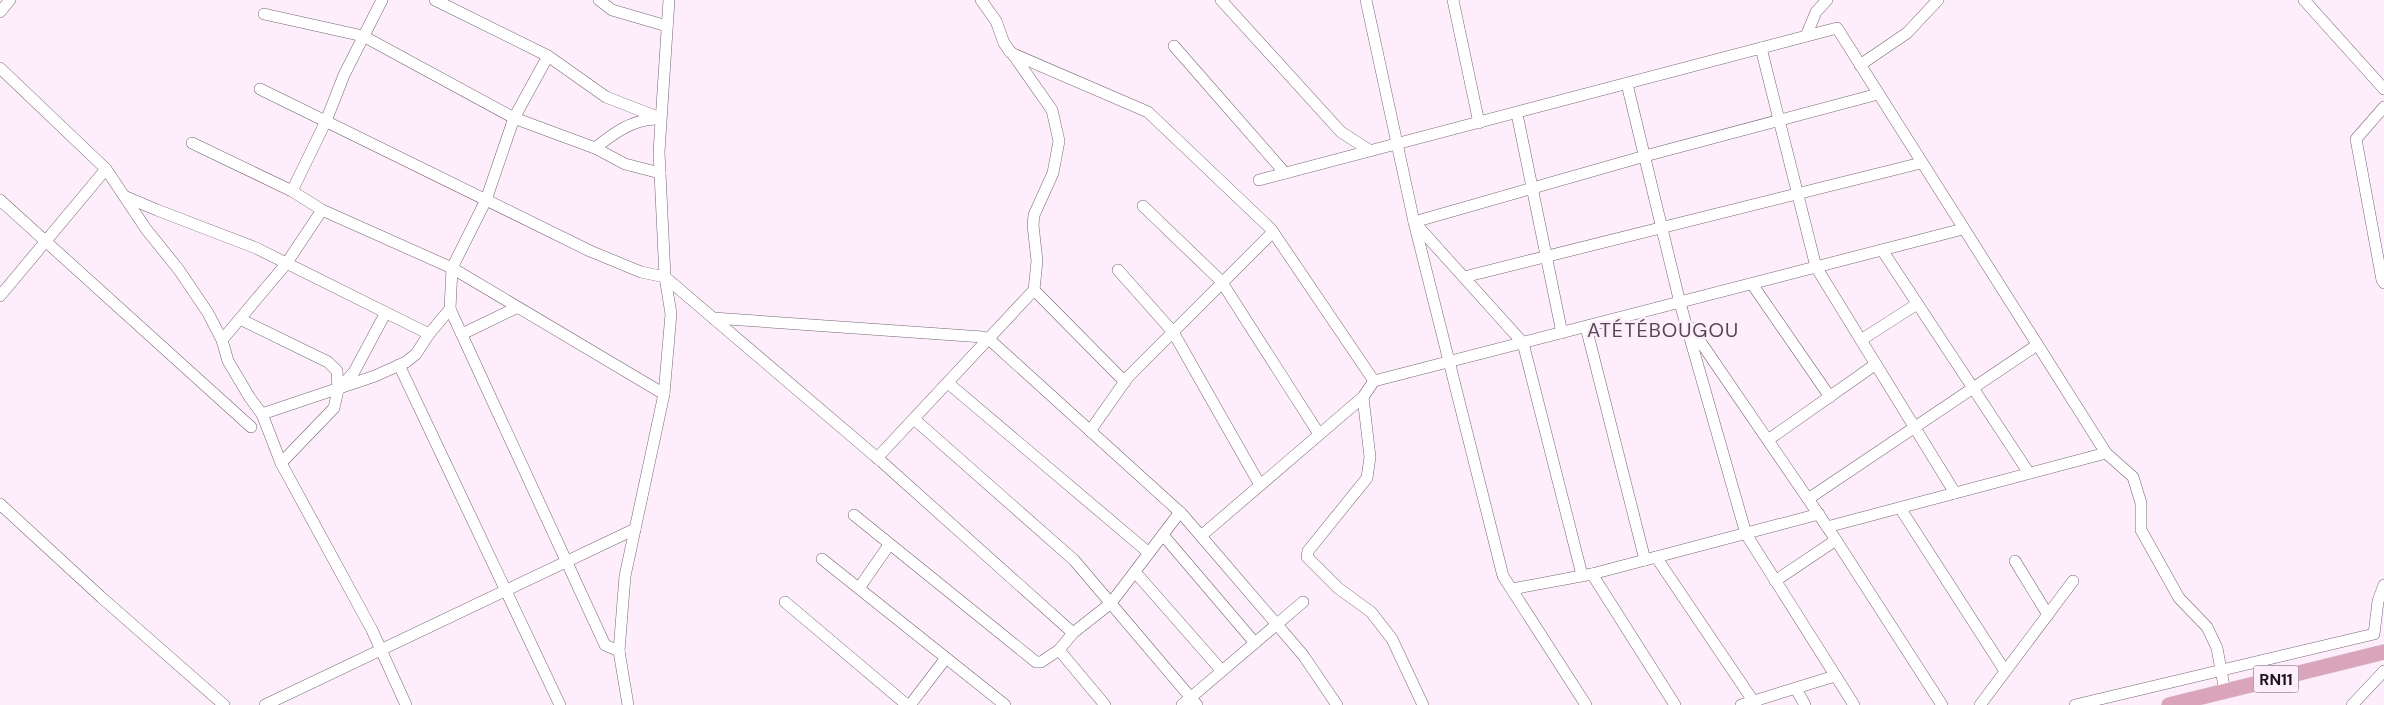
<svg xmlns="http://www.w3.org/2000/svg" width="2384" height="705" viewBox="0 0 2384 705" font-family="'DM Sans',sans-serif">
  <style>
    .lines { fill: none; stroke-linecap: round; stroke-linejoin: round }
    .minor-casing { stroke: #746673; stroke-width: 12 }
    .major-casing { stroke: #dbdadb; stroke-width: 16 }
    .minor { stroke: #fff; stroke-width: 11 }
    .major { stroke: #daa4bb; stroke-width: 15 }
    .labels { text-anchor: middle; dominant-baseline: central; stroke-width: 5; stroke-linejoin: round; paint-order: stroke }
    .shield { fill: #feeefc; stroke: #60575e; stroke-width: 1 }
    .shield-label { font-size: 16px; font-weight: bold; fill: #1c161b }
    .quarter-label { font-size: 20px; letter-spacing: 1px; fill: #564854; stroke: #feeefc }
  </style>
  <rect width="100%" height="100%" fill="#feeefc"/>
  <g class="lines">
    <defs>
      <g id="minor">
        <polyline points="435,0 548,56 606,97 660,118"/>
        <polyline points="599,0 612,10 667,26"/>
        <polyline points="981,0 996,21 1004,43 1011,53 1148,112 1271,229 1374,381 1963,229"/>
        <polyline points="1221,0 1341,132 1369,150"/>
        <polyline points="1366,0 1414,222 1503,576 1586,705"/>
        <polyline points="1453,0 1479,123"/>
        <polyline points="2304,0 2384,89"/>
        <polyline points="0,12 10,0"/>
        <polyline points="264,14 363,36 514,118 595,148 625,164 660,173"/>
        <polyline points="1806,36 1816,12 1827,0"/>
        <polyline points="1174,46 1285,173"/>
        <polyline points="1761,48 1816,267 1955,493"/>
        <polyline points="1860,65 1907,33 1938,0"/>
        <polyline points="0,68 106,169 146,229 179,270 208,313 222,340 228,361 250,398 262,414 281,463 372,630 406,705"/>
        <polyline points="1627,84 1680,303 1746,534 1854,705"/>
        <polyline points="260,89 590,251 641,272 665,277 882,462 1073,633"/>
        <polyline points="2384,107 2356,139 2382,280 2384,283"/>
        <polyline points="1517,114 1562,333"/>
        <polyline points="192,143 292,191 322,210 452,268 664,394"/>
        <path d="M595,148c18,-14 36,-28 60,-29"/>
        <polyline points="1259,180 1837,28 2106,453 2133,477 2141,503 2141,530 2179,598 2207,627 2217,648 2225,692"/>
        <polyline points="292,191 326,121 344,75 382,0"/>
        <polyline points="124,196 157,210 256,248 429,334"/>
        <polyline points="0,200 251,427"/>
        <polyline points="1143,206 1221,281 1319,434"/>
        <polyline points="1882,250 2029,473"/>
        <polyline points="1118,270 1173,332 1260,485"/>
        <polyline points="1464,277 1921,163"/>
        <polyline points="1752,284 1830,397"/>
        <polyline points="1034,290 1125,382"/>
        <polyline points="0,296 106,169"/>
        <polyline points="450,309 605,645 619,651"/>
        <polyline points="713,318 983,337 991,341 1182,514 1303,655 1337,705"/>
        <polyline points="240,319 328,362 337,371 338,390"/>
        <polyline points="1586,327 1645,560"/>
        <polyline points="1691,328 1832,534 1942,705"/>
        <polyline points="462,334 516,308"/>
        <polyline points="222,340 286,264 322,210"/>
        <polyline points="1861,340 1917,304"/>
        <polyline points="399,365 560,705"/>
        <polyline points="948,383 1149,553"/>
        <polyline points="1363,397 1370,457 1367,478 1308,551 1307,557 1338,588 1371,612 1392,639 1423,705"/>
        <polyline points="262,414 375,376 406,362 416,354 429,334 450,309 452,268 486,200 514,118 548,56"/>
        <polyline points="914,419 1074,560 1197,705"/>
        <polyline points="1090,431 1128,377 1273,232"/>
        <polyline points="1768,440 1876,364"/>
        <polyline points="877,458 1034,290 1037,261 1033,225 1034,215 1053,173 1059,141 1052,110 1012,53"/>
        <polyline points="281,463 334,408 338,390 354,372 385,314"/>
        <polyline points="1808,499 2037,345"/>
        <polyline points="0,504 101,597 224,705"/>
        <polyline points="1900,508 2005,671"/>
        <polyline points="854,515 1036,662 1041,662 1059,650 1073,633 1111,603 1180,512"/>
        <polyline points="1827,527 2106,453"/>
        <polyline points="1163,535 1255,643"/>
        <polyline points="1201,536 1363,397 1374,381"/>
        <polyline points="1656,557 1756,705"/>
        <polyline points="822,559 1005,705"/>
        <polyline points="2015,561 2048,615"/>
        <polyline points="1135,572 1222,671"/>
        <polyline points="1592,574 1675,705"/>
        <polyline points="1582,575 1523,343 1414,222 1645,156 1878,94"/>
        <polyline points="1775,581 1836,540"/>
        <polyline points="859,588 889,545"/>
        <polyline points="1512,589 1592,574 1819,514"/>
        <polyline points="785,602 907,705"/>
        <polyline points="1059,650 1105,705"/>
        <polyline points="1796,689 1805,705"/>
        <polyline points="265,705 635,529"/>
        <polyline points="628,705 619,651 625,576 664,394 671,314 665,277 659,152 669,0"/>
        <polyline points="910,705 946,658"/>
        <polyline points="1182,705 1303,602"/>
        <polyline points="1741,705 1835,676"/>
        <polyline points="1980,705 2073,581"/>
        <polyline points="2075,705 2374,634 2378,601 2384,585"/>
        <polyline points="2352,705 2384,671"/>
      </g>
      <polyline id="major" points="2169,705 2384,652"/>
    </defs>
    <!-- minor casing -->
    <use href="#minor" class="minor-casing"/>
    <!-- major casing -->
    <use href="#major" class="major-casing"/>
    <!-- minor -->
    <use href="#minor" class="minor"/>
    <!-- major -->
    <use href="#major" class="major"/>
  </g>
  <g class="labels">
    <!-- shield labels -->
    <rect class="shield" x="2253.5" y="665.5" width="45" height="27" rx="4"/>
    <g class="shield-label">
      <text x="2276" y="679">RN11</text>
    </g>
    <!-- quarter labels -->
    <g class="quarter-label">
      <text x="1663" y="330">ATÉTÉBOUGOU</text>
    </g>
  </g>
</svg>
